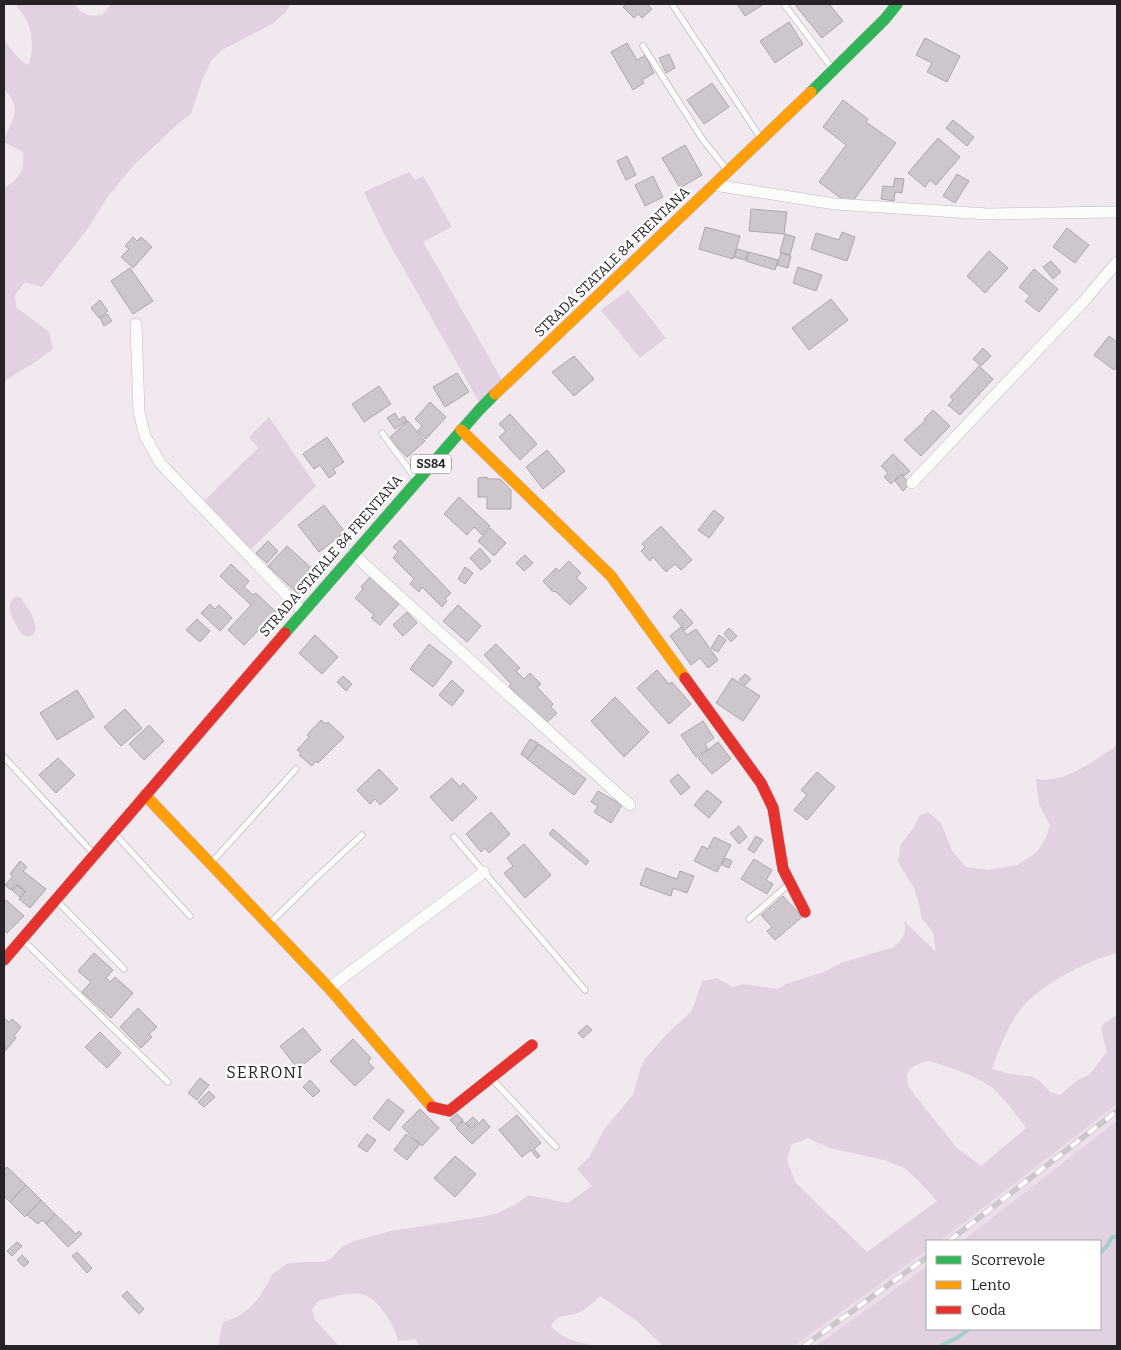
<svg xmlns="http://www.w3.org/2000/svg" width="1121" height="1350" viewBox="0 0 1121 1350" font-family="Bitter,serif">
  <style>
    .built { fill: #eedeed }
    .green { fill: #e2d1e1; fill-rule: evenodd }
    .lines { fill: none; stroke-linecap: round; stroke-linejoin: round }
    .stream { stroke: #a2cdca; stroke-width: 4 }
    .building { fill: #cec6cd; stroke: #ada7ad }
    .lane-casing { stroke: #c0b9bf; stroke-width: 7 }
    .street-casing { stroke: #c0b9bf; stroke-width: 12 }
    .fast-casing { stroke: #c0b9bf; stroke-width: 12 }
    .slow-casing { stroke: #c0b9bf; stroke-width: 12 }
    .jam-casing { stroke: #c0b9bf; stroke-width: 12 }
    .lane { stroke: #fdfcfd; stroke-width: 5.5 }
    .street { stroke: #fdfcfd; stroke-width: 11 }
    .fast { stroke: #30b455; stroke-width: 11 }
    .slow { stroke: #ff9f0a; stroke-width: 11 }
    .jam { stroke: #e5322d; stroke-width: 11 }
    .rail-casing { stroke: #cbc8cb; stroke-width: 5.5 }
    .rail { stroke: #fff; stroke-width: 4; stroke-dasharray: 11; stroke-linecap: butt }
    .labels { text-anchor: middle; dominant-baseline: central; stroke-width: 4.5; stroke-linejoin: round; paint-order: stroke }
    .shield { fill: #fff; stroke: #686468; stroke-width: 1 }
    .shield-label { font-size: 12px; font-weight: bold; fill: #282228 }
    .street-label { font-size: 14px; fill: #282228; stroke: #fff }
    .quarter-label { font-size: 16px; letter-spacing: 1px; fill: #282228; stroke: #fff }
  </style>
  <rect width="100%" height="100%" fill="#f1e8f0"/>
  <!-- built -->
  <g class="built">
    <polygon points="1117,1104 1117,1121 971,1234 962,1241 940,1241"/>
    <polygon points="927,1250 927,1266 816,1346 794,1346"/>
  </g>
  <!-- green -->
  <g class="green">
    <path d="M15,4h60c7,11 14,13 27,11l9,-11h179l-4,8 -14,12 -50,26 -11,11 -9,19 -11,34 -11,8 -46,43 -25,30 -23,36 -44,56 -17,-5 -10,13 1,12 33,25 4,17 -18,13 -31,19v-193c16,-10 21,-17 19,-36l-19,-10c6,-23 21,-32 0,-53v-50c8,10 12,20 24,26 6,-13 5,-31 -1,-44 -3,-6 -8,-12 -12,-17z"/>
    <polygon points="409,172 415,180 423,176 452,227 423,242 502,380 479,402 384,234 364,192"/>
    <polygon points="628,290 666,338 640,358 601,310"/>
    <polygon points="269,417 316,486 249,551 203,502 258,448 249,437"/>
    <path d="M15,597h5c8,11 14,19 16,32l-3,6 -4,2 -8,-3c-5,-12 -19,-26 -6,-37z"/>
    <path d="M1117,745v208c-26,6 -69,28 -89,48 -18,18 -28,45 -36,68l18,5 23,3 8,5 9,10 10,3 19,-16 10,-4 18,-23 -6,-23 3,-6 13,-8v89l-177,137h-13v9l-133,96h-131l-26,-25 -37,-25c-6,5 -13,13 -20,16 -11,6 -21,-1 -29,14 14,15 25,15 44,20h-175l-5,-7 -17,2c-3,-16 -20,-44 -37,-47 -12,-2 -32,4 -43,7l-6,9 3,10 24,26h-121l5,-24 14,-5 13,-9 10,-12 13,-22 14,-10 15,-2h22l8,-4 8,-10 14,-7 37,-10 90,-14 17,-4 18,-9 12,-9 40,8 24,-17 -15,-17 12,-12 16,-29 28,-33 8,-28 5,-9 19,-22 27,-25 10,-30 15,-3 16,9 10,-3 35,5 8,-5 38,-12 17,-9 53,-16c10,-8 12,-14 10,-26l32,31 -3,-20 -11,-13 -3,-15 -5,-16 -16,-26 3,-18 13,-17 5,-11 9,-4 13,11 11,28 14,16 21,3 30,-5 20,-13 9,-14 4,-13 -11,-21 -3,-25c29,5 58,-18 81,-34zM928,1061c20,5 45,14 62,25 9,6 30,33 36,42l-45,38 -25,-19 -46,-58c-8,-17 1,-24 18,-28zM808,1138l22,10 54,12 20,8 13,11 20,22 -70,51 -71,-69 -9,-23 4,-15z"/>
    <polygon points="1117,1121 1117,1346 816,1346 927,1266 927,1329 1100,1329 1100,1241 962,1241"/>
  </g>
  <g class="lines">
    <!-- stream -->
    <g class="stream">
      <polyline points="1100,1253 1108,1245 1111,1238 1117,1236"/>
      <polyline points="941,1346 960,1336 969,1329"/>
    </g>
  </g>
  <!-- building -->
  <g class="building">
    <polygon points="626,4 647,4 652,9 642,18 638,14 634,18 623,7"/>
    <polygon points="737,4 764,4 745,16"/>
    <polygon points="799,4 829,4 843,21 822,38 796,6"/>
    <polygon points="789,22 803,44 775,63 760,41"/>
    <polygon points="925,38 960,56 947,82 927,72 932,63 916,55"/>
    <polygon points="627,43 637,60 645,55 654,73 642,80 644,83 633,90 611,52"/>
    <polygon points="669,54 675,68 666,73 659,58"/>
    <polygon points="712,83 729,107 704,124 687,100"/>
    <polygon points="843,100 868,119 866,122 896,143 850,205 819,182 846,145 823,127"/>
    <polygon points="953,120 974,137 967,146 946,128"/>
    <polygon points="938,138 960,157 936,185 930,180 925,187 908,173"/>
    <polygon points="685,145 702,175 680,188 662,158"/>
    <polygon points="627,156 636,175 626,180 617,161"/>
    <polygon points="957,174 969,181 955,203 943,196"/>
    <polygon points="653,176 663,197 645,206 635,185"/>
    <polygon points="895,178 904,179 902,193 895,192 894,201 881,199 883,186 893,187"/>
    <polygon points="751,209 787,212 784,234 749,231"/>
    <polygon points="705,227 740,236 733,259 699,249"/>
    <polygon points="1067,228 1089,245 1075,263 1053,247"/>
    <polygon points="842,232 855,237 847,261 811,249 816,233 839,240"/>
    <polygon points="785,234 795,237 790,255 780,252"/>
    <polygon points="133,237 137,241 141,237 152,247 133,268 121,257 129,249 125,246"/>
    <polygon points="737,249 748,252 745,260 734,257"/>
    <polygon points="989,251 1008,268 985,293 967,276"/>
    <polygon points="749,252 778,260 775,270 746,261"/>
    <polygon points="781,253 791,256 788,268 777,265"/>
    <polygon points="1051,261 1061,272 1053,279 1043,267"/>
    <polygon points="798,267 822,275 816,291 793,283"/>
    <polygon points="130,268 153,301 133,314 111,281"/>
    <polygon points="1034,269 1058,289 1039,312 1025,301 1030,296 1019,287"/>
    <polygon points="831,299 848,320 809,350 792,328"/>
    <polygon points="100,300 108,311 99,318 91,308"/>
    <polygon points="107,314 112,321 104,326 100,318"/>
    <polygon points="1109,336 1117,342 1117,366 1114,370 1094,355"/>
    <polygon points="983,348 991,356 981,366 973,359"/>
    <polygon points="574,356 594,379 574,396 552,372"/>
    <polygon points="979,366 993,379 960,415 948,405 953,400 950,397"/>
    <polygon points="457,373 469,392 445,407 433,387"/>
    <polygon points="379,386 391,404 364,422 352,404"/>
    <polygon points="430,402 446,417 426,439 418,431 422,426 415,419"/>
    <polygon points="933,410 950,426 921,456 904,440 926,420 924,419"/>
    <polygon points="395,413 399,420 404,416 407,421 395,429 387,418"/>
    <polygon points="510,414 537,444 520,460 499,437 506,431 499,424"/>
    <polygon points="408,421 425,441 407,457 389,438"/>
    <polygon points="327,437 344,462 333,469 336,473 329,478 320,465 314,469 303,454"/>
    <polygon points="547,450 565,471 543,489 526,467"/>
    <polygon points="893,454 910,471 904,476 901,474 891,484 884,477 888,473 881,466"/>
    <polygon points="902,475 910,484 903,491 895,481"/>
    <polygon points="487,477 487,479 500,479 511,490 511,509 487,509 487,497 478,497 478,478"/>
    <polygon points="459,497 490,526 482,535 474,527 467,535 444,514"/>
    <polygon points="324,505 345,532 319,552 298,525"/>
    <polygon points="714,510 724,518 709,538 698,530"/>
    <polygon points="661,526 692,560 681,570 675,564 666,572 653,557 650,561 641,551 645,547 642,544"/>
    <polygon points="490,528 506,543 494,556 478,541"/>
    <polygon points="400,540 451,593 445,599 447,601 442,607 422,587 419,592 410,584 414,579 393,558 398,552 393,547"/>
    <polygon points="268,541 278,551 267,563 256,553"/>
    <polygon points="287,546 317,573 298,594 268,566"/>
    <polygon points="480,548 491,561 481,570 470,558"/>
    <polygon points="525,555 533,563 524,571 516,563"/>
    <polygon points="569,561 581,573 576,578 587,588 570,605 555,591 554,592 551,590 543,581 556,568 559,571"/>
    <polygon points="231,564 249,581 244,587 253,595 256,593 276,612 244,645 228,630 251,605 220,576"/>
    <polygon points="465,567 473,573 465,584 458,579"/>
    <polygon points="370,577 399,604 380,625 371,618 374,615 355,598 363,589 361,587"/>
    <polygon points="210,604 215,609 219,605 232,618 220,631 201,613"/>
    <polygon points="458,605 481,626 467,642 443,621"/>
    <polygon points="681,609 693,623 685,630 673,617"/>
    <polygon points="407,612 417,623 403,636 393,625"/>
    <polygon points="197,619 210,631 200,642 186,630"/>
    <polygon points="681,627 687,635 696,629 718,660 708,668 700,658 691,665 670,636"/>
    <polygon points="729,628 737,636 731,642 724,634"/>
    <polygon points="315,635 338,657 322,674 299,653"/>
    <polygon points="719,635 726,640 718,652 711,648"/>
    <polygon points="429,644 452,662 433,687 410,669"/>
    <polygon points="496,644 520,668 516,671 524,679 530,673 541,684 537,687 553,704 551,707 557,713 545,724 509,686 511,684 484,655"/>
    <polygon points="657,670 669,684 672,682 691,704 669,724 637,688"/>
    <polygon points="745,674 751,679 745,685 739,680"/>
    <polygon points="343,676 352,684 346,691 337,682"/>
    <polygon points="732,678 760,696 743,721 716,703"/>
    <polygon points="452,680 464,691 452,706 439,695"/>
    <polygon points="77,690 94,717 57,740 40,713"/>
    <polygon points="615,697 649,732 624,757 591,721"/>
    <polygon points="125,709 142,728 121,746 104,727"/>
    <polygon points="321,720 326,724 328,722 344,737 318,763 316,761 312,766 299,755 301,753 297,750 309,737 307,735"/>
    <polygon points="703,721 714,738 705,744 708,749 696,757 681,735"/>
    <polygon points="149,725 164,741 144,760 129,744"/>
    <polygon points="530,739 538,743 528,759 521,754"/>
    <polygon points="718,742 731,759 712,774 698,758"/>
    <polygon points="539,744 586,779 574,795 527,759"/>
    <polygon points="58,758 75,775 56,793 39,775"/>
    <polygon points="379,769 398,789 380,805 375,799 370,804 357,790"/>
    <polygon points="817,772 835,787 807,820 794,810 807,795 801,790"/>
    <polygon points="678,774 690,787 681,795 670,781"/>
    <polygon points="452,778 460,787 463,783 477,798 452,821 430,797"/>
    <polygon points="707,790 722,802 709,818 694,805"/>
    <polygon points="598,791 622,805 611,823 594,812 598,806 591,802"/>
    <polygon points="491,812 510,834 489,853 485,848 481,852 466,834"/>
    <polygon points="739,826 747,837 739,844 730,833"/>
    <polygon points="553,829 589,861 586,865 549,834"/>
    <polygon points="756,836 763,840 754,853 748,849"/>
    <polygon points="714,837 731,845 717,872 694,861 702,846 708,849"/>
    <polygon points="524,844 551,875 525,898 504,873 513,866 507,858"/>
    <polygon points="725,858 732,861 729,868 722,865"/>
    <polygon points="754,859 772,870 766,880 773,884 767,894 741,879"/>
    <polygon points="20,861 27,867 23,871 46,889 30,908 19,899 26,891 16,884 11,890 5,885 13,876 10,874"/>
    <polygon points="646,868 677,879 680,871 694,876 687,893 673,888 671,896 640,885"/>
    <polygon points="17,885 25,892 20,897 12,890"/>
    <polygon points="783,896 802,917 775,940 767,931 772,927 761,915"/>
    <polygon points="6,900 24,916 7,933 4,930 4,902"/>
    <polygon points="94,953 113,970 106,978 110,982 115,977 133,993 111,1018 82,992 91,982 78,971"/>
    <polygon points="138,1008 157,1027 149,1034 152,1037 141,1048 120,1027"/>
    <polygon points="4,1018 9,1022 12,1019 21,1027 14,1036 16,1038 5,1051"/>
    <polygon points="587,1025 592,1030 583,1038 578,1033"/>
    <polygon points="303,1028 321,1050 298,1069 280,1046"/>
    <polygon points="100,1032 121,1053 107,1068 85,1047"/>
    <polygon points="353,1039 371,1058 368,1062 374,1068 355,1086 330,1061"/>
    <polygon points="200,1078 209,1085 197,1100 188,1093"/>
    <polygon points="310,1080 320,1091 313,1097 303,1087"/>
    <polygon points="209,1091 215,1097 204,1107 198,1102"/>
    <polygon points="388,1099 404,1111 389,1131 373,1118"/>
    <polygon points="420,1109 439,1128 422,1146 402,1127"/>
    <polygon points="457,1114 463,1120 456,1126 450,1120"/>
    <polygon points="517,1115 541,1143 534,1149 540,1156 537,1158 531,1150 522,1157 499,1130"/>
    <polygon points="473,1117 478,1122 472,1128 466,1123"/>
    <polygon points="483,1119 490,1127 472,1144 456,1128 463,1121 472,1130"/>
    <polygon points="367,1134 376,1140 367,1152 358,1146"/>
    <polygon points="406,1134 420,1144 407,1160 394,1150"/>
    <polygon points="455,1156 476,1174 455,1197 434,1178"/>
    <polygon points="7,1167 26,1185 10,1202 4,1196 4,1170"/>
    <polygon points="26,1185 41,1200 25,1217 10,1202"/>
    <polygon points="41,1200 55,1214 46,1224 42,1220 38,1224 27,1215"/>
    <polygon points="55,1214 76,1234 79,1231 82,1234 68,1247 46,1224"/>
    <polygon points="17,1242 22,1246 12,1256 7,1251"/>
    <polygon points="77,1252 92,1268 87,1273 72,1256"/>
    <polygon points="22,1255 29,1262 24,1267 17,1260"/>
    <polygon points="127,1291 144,1309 139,1314 122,1296"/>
  </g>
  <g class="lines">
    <defs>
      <g id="lane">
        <polyline points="672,4 760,137"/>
        <polyline points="784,4 832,68"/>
        <polyline points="643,46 703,140 727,170"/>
        <polyline points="382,433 416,479"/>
        <polyline points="4,757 93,853"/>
        <polyline points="115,834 190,916"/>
        <polyline points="454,837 585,990"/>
        <polyline points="212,862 296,769"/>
        <polyline points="57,901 124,969"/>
        <polyline points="749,919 789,884"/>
        <polyline points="270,923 318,876 362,835"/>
        <polyline points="23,940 168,1082"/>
        <polyline points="492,1079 556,1147"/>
      </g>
      <g id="street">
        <polyline points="714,185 835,204 988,214 1117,212"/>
        <polyline points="136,324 139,412 145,436 160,463 303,612"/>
        <polyline points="912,483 1084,301 1117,262"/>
        <polyline points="353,554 630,805"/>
        <polyline points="329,988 484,872"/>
      </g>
      <g id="fast">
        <polyline points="811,92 885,19 897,4"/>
        <polyline points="285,633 480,409 495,394"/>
      </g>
      <g id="slow">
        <polyline points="495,394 811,92"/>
        <polyline points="461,430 611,576 685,678"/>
        <polyline points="145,795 329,988 432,1107"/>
      </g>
      <g id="jam">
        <polyline points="685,678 761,783 773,808 783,869 805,912"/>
        <polyline points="4,960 285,633"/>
        <polyline points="432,1107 449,1111 532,1045"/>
      </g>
    </defs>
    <!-- lane casing -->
    <use href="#lane" class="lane-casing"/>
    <!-- street casing -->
    <use href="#street" class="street-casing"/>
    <!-- fast casing -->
    <use href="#fast" class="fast-casing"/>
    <!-- slow casing -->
    <use href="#slow" class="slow-casing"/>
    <!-- jam casing -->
    <use href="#jam" class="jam-casing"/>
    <!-- lane -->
    <use href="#lane" class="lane"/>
    <!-- street -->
    <use href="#street" class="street"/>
    <!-- fast -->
    <use href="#fast" class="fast"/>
    <!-- slow -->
    <use href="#slow" class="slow"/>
    <!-- jam -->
    <use href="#jam" class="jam"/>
    <defs>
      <g id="rail">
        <polyline points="949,1241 1117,1111"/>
        <polyline points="804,1346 927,1257"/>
      </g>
    </defs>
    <!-- rail casing -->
    <use href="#rail" class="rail-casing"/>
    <!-- rail -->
    <use href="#rail" class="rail"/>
  </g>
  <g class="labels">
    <!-- shield labels -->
    <rect class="shield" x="411" y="454.5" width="40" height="19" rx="4"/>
    <g class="shield-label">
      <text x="431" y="464">SS84</text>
    </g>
    <!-- street labels -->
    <g class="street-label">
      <text transform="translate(612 262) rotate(-44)">STRADA STATALE 84 FRENTANA</text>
      <text transform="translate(331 556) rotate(-49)">STRADA STATALE 84 FRENTANA</text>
    </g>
    <!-- quarter labels -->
    <g class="quarter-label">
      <text x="265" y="1072">SERRONI</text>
    </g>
  </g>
  <!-- border -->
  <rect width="1121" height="1350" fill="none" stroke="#282228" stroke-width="10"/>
  <!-- legend -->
  <rect x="926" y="1240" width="175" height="90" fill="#ffffff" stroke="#a9a7a9"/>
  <rect x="936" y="1256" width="25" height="8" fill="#30b455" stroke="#a9a7a9"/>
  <text x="971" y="1265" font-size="15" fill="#282228">Scorrevole</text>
  <rect x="936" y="1281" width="25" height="8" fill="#ff9f0a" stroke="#a9a7a9"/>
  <text x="971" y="1290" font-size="15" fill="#282228">Lento</text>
  <rect x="936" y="1306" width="25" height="8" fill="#e5322d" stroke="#a9a7a9"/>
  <text x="971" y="1315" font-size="15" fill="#282228">Coda</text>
</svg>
